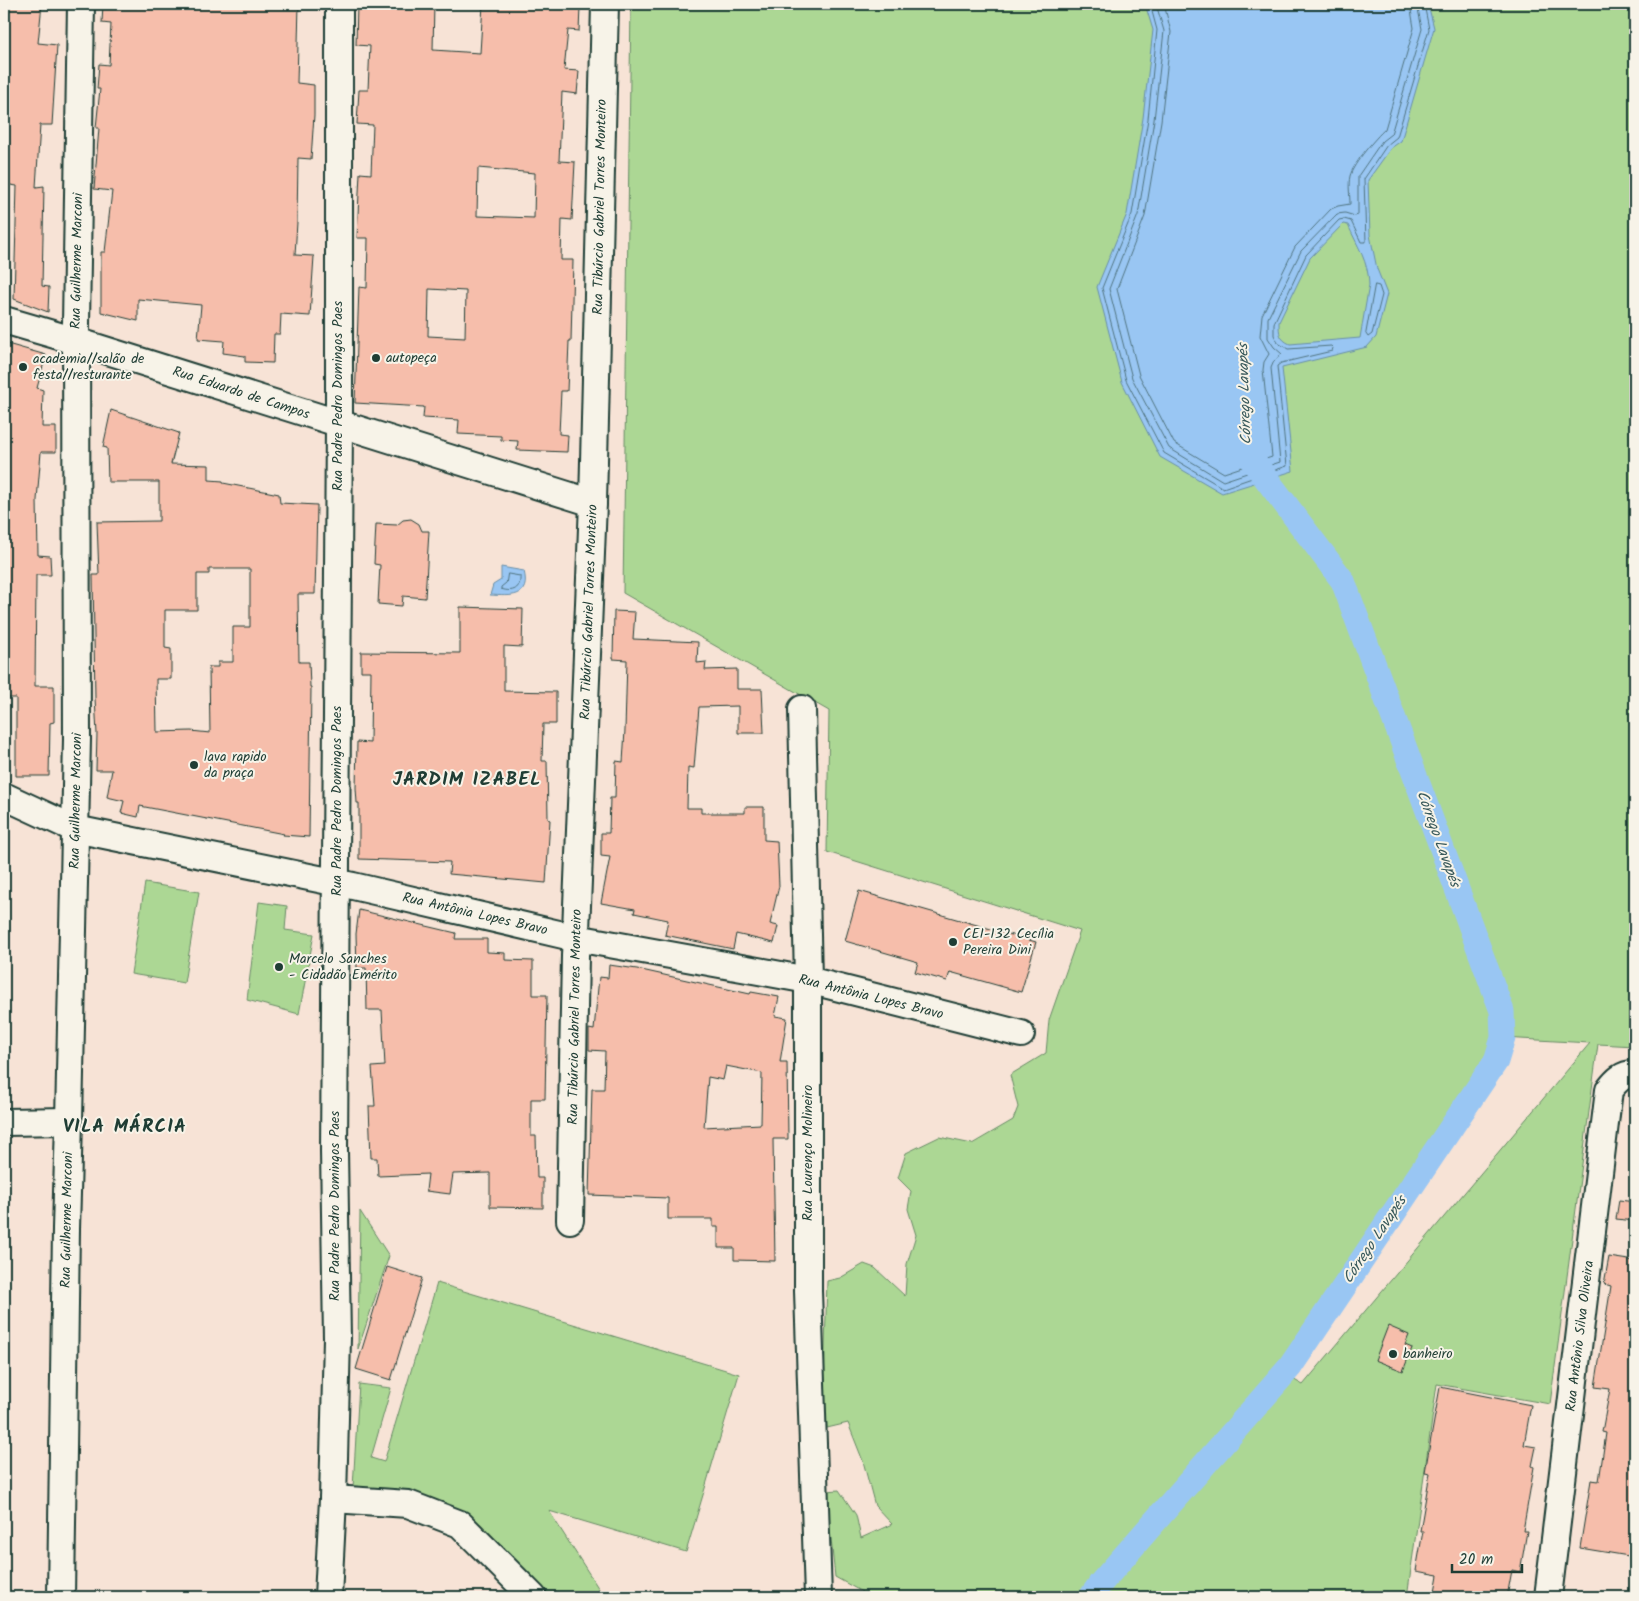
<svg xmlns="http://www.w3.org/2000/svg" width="1639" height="1601" viewBox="0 0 1639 1601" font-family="Kalam,sans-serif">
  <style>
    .green { fill: #acd794; stroke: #668a64; fill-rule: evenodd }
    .water { fill: #99c6f3; stroke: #688fa7; fill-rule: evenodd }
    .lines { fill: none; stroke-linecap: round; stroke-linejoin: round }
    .shore { stroke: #507480; stroke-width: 1 }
    .canal { stroke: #99c6f3; stroke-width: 25 }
    .building { fill: #f6beab; stroke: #1f3d34; fill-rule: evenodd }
    .minor-casing { stroke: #1f3d34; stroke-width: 30 }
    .minor { stroke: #f7f3e8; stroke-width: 26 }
    .poi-dot { fill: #1f3d34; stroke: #f7f3e8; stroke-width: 2 }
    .labels { text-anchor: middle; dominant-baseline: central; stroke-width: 4; stroke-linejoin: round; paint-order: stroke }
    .street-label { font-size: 14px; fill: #1f3d34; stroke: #f7f3e8 }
    .poi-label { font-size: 14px; fill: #1f3d34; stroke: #f7f3e8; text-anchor: start }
    .water-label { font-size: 15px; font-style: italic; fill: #37585a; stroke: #f7f3e8 }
    .district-label { font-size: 19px; font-weight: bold; letter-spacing: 1px; fill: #1f3d34; stroke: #f7f3e8 }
  </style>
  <rect width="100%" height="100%" fill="#f7e3d6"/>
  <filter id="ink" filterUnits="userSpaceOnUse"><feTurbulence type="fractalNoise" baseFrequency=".02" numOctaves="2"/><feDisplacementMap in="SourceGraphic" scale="10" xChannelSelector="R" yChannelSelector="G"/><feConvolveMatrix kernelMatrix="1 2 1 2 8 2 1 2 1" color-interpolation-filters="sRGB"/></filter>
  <g filter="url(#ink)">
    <!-- green -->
    <g class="green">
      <path d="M631,4h1004v1042l-37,-2 -48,360 -113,-20 -30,213h-549l4,-5 -27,-15 -9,-86 13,-1 17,25 5,23 31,-14 -17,-18 -12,-45 -15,-38 -21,5 -3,-46 3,-101 13,-3 24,-14 11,4 30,28 2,-32 9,-29 -8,-26 3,-18 -13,-13 8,-25 33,-16 33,7 41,-24 5,-13 -8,-32 36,-22 3,-33 31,-89 -253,-79 2,-141 -206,-118zM1503,1038l87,5 -287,342 -19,-11 212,-313z"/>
      <polygon points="145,883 199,892 184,983 131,974"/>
      <polygon points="259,902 287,906 285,930 314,934 299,1014 247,1000"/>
      <polygon points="360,1211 389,1256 358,1349"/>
      <polygon points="437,1283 739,1374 686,1552 549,1511 604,1597 549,1597 526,1572 459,1517 353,1488 359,1384 391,1388 371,1458 384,1462"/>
    </g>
    <!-- water -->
    <g class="water">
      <path d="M1145,4h283l6,24 -33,113 -10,7 -23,32 2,55 7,34 10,25 -11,43 -9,10 -85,21 11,103 -71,22 -62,-36 -38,-75 -25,-95 30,-73 16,-96 10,-88zM1343,224l5,1c9,20 21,38 21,60l-9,53 -70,6c-11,-5 -11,-11 -11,-22l31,-64z"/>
      <path d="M501,567l23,4c7,28 -14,25 -34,24l3,-10 8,-5z"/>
    </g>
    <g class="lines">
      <!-- shore -->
      <g class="shore">
        <polyline points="1150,4 1157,30 1148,119 1132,214 1102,288 1126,380 1164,453 1223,488 1287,466 1277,366 1281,363 1332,351 1333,348 1331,346 1288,349 1278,343 1274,335 1274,323 1306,255 1339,220 1344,219 1351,221 1361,242 1366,242 1364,179 1387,145 1397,137 1429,29 1424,4"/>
        <polyline points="1156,4 1164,31 1154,120 1138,215 1109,289 1132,378 1169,448 1223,481 1280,462 1271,368 1274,361 1282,354 1274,347 1268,338 1268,318 1301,251 1337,214 1345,213 1355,216 1358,215 1358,176 1382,141 1391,134 1422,29 1417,4"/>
        <path d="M1164,4l7,28 -10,89 -16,95 -28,73 22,86 35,68 50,30 48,-16 -9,-87 1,-8 5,-8 -9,-18 2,-21 33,-68 36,-38 7,-3 12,-2c0,-9 -2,-19 0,-28 3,-12 26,-39 35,-47l29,-101 -4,-24"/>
        <polygon points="1375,285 1379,286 1382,295 1372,334 1368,337 1366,334"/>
        <path d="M508,574l12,2c1,13 -7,17 -19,13v-2l5,-4z"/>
      </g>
      <!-- canal -->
      <polyline class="canal" points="1091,1597 1100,1584 1290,1367 1496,1061 1503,1038 1502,1011 1343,581 1247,453"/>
    </g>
    <!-- building -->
    <g class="building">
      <polygon points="4,4 42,4 38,43 57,45 52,125 40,125 36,187 44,186 42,286 49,287 48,312 14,299 17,186 4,184"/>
      <polygon points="103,4 299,4 297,83 314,85 314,115 311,159 298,158 297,222 295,255 314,256 310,316 281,314 280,334 274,334 273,363 245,362 245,356 223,353 224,341 198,339 201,305 138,299 138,321 101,312 101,252 105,252 112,191 94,189 99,128 96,128 100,89 97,89 99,64 109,65 111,24 102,23"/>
      <path d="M357,4h77l-1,46 47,3 3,-49h82v2l15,1 -1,24 -11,-1 -4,40 15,1 -2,23 -15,-2 -3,69 16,1 -3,58 -10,-1 -1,41h12l-2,81h-2l-2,50h-6l-2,43 9,1 -1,17 -50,-2 1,-9 -17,-1v-4l-43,-2 1,-14 -36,-2 1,-11 -69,-4 4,-116 8,1 1,-50h-11l2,-45 1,-20 11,1 2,-49 -16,-1 2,-34h9l2,-44 -14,-1zM478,168l57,5 -1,45 -57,-2zM429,289l37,2 -1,47 -37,-2z"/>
      <polygon points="4,343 46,355 37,388 43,390 42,427 56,427 56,452 41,452 37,500 38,555 50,556 51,575 36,575 35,686 54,686 54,722 50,723 49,776 16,776 16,698 4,698"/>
      <path d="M111,410l68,23 -8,31 38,1v15l14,1v2l56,11 1,9 37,2 -2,89h-17l1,68h10l1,25h1l-2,150 -26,-2 1,-1 -144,-28 -2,11 -17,-4 3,-12 -17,-4 5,-27h-16l1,-36 -2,-36 -2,-123h6l-2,-53 62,-1v-39h-51l-1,-34 -4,-1zM209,569h41v58h-17v35h-15v5h-9l1,66 -19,-2 -34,1 -1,-53h15v-30l-6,-1v-38h32v-36h12z"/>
      <polygon points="411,519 419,524 422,531 429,531 425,598 403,596 402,606 378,604 380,565 374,564 376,524 397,525 403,520"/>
      <polygon points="460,607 523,609 522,647 504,646 504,691 556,692 556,724 543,724 542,761 547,761 548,819 550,820 546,883 449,874 450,862 359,859 359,803 357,803 356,788 357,742 370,743 371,671 361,671 361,652 460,653"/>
      <polygon points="614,611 635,612 633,639 698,642 697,663 706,662 705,670 737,669 737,689 762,689 764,733 738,733 738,706 699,707 694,768 688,767 687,808 701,808 701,813 745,813 745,807 764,807 764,840 777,841 779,886 770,924 778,926 774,943 736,934 733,949 665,935 668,920 634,913 635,909 601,903 610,857 601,856 601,833 609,833 610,798 615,798 616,761 623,762 625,730 627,660 613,659"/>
      <polygon points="859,891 1036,942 1021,992 950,972 947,981 915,972 918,962 845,941"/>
      <polygon points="359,910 456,933 455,939 487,939 487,952 505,953 505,960 533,961 533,995 547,995 545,1099 531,1099 531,1136 536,1136 537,1178 543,1178 543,1208 490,1207 490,1173 453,1174 450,1194 426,1191 428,1174 378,1176 377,1158 371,1158 369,1106 375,1106 372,1067 385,1066 382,1010 367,1010 366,968 357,968 356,934"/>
      <path d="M609,965l28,4 113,25 1,-2 28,5 -4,19 12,2 -7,44h7l1,77h-15l2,122 -41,-1v-12h-16v-21h-5v-8h-45v-21l-79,-3 3,-106h12l1,-38 -16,-1v-21l5,1 5,-53 9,1zM726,1066l36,7 -1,51 -57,3 4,-50 15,3z"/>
      <polygon points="1619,1200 1635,1202 1635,1221 1616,1219"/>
      <polygon points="1609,1257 1635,1261 1635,1557 1580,1548 1591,1480 1599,1481 1606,1433 1602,1432 1610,1389 1595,1387 1611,1286 1604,1284"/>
      <polygon points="387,1267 422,1278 391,1380 356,1369"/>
      <polygon points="1388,1326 1409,1335 1405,1345 1412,1348 1403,1371 1375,1360"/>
      <polygon points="1440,1387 1531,1405 1524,1445 1536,1447 1532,1466 1534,1467 1523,1531 1527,1531 1520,1572 1512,1570 1507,1597 1434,1597 1438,1575 1416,1571 1423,1531 1420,1531 1430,1473 1425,1472"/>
    </g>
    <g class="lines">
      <defs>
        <g id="minor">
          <polyline points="4,320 76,341 593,503"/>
          <polyline points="802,709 808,980 808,1291 818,1597"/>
          <polyline points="4,796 75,829 353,886 576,938 808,980 1021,1034"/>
          <polyline points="4,1122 69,1121"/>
          <polyline points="570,1220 575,956 593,503 605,4"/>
          <polyline points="333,1499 408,1504 460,1524 533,1597"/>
          <polyline points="61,1597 66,1229 69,1121 77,739 76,324 81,4"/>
          <polyline points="328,1597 333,1499 337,1338 334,1151 339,424 339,4"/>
          <path d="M1548,1597l61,-507c7,-9 14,-17 26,-16"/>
        </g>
      </defs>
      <!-- minor casing -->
      <use href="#minor" class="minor-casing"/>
      <!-- minor -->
      <use href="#minor" class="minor"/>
    </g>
  </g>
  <!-- markers -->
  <g class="poi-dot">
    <circle cx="376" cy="358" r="5"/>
    <circle cx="23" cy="367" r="5"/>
    <circle cx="194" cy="765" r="5"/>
    <circle cx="953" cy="942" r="5"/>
    <circle cx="279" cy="967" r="5"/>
    <circle cx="1393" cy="1354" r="5"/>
  </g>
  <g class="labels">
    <!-- street labels -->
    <g class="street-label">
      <text transform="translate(600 207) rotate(-89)">Rua Tibúrcio Gabriel Torres Monteiro</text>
      <text transform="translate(77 261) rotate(-89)">Rua Guilherme Marconi</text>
      <text transform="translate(241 393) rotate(18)">Rua Eduardo de Campos</text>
      <text transform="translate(338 396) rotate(-90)">Rua Padre Pedro Domingos Paes</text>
      <text transform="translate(589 612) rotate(-88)">Rua Tibúrcio Gabriel Torres Monteiro</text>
      <text transform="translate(76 801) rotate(-89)">Rua Guilherme Marconi</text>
      <text transform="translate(337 801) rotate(-90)">Rua Padre Pedro Domingos Paes</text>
      <text transform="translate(475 914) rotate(13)">Rua Antônia Lopes Bravo</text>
      <text transform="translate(871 997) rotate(14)">Rua Antônia Lopes Bravo</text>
      <text transform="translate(575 1017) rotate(-89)">Rua Tibúrcio Gabriel Torres Monteiro</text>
      <text transform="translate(808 1153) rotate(-90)">Rua Lourenço Molineiro</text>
      <text transform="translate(335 1206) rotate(-90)">Rua Padre Pedro Domingos Paes</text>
      <text transform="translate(67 1220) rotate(-89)">Rua Guilherme Marconi</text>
      <text transform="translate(1580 1336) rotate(-83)">Rua Antônio Silva Oliveira</text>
    </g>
    <!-- poi labels -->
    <g class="poi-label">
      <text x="386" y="358">autopeça</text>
      <text x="33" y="359">academia//salão de<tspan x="33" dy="16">festa//resturante</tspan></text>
      <text x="204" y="757">lava rapido<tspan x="204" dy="16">da praça</tspan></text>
      <text x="963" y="934">CEI-132 Cecília<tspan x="963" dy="16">Pereira Dini</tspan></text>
      <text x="289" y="959">Marcelo Sanches<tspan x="289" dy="16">- Cidadão Emérito</tspan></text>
      <text x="1403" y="1354">banheiro</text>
    </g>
    <!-- water labels -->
    <g class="water-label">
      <text transform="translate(1245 394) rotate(-92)">Córrego Lavapés</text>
      <text transform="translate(1438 839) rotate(70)">Córrego Lavapés</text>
      <text transform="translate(1375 1240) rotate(-56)">Córrego Lavapés</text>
    </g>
    <!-- district labels -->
    <g class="district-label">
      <text x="467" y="780">JARDIM IZABEL</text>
      <text x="125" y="1127">VILA MÁRCIA</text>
    </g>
  </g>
  <!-- margin -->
  <rect width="1639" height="1601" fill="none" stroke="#f7f3e8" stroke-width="20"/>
  <rect x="10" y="10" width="1619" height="1581" fill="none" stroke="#1f3d34" stroke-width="2" filter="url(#ink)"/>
  <!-- scale -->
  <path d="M1452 1564v8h70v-8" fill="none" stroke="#1f3d34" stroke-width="2.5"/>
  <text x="1459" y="1564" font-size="15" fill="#1f3d34" stroke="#f7f3e8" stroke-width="4" paint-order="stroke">20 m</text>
</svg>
